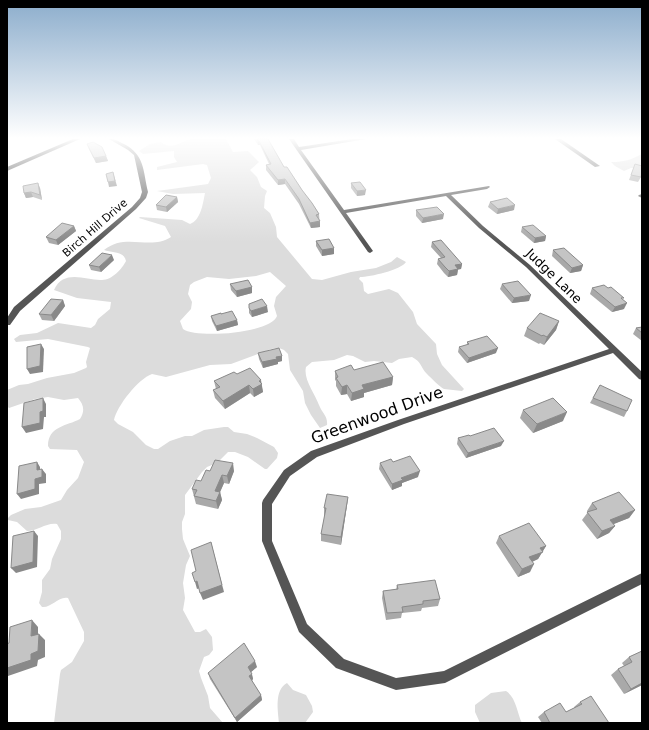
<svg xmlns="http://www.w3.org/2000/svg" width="649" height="730" viewBox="0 0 649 730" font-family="'DejaVu Sans',sans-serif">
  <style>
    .green { fill: #dcdcdc; fill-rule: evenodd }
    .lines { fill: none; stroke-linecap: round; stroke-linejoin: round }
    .street { fill: #555; fill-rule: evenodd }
    .secondary { fill: #222; fill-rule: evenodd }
    .wall { fill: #a9a9a9 }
    .shaded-wall { fill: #898989 }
    .building { fill: #c4c4c4; stroke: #898989 }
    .labels { text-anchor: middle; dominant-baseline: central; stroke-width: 3; stroke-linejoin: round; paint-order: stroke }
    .far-street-label { font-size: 11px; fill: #000; stroke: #fff }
    .street-label { font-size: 13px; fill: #000; stroke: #fff }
    .near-street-label { font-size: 16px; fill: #000; stroke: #fff }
  </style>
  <rect width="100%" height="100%" fill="#fff"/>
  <!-- green -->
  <g class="green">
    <path d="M190,139h36l7,13 15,-1 11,11 -9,8 7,7 4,10 6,4 -2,5 -1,12 6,5 6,14 1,10 35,42 10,1 29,-8 25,-4 15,-6 6,-5 9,5c-5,8 -36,15 -46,15l-1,2 4,4 1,8 4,3 21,-5 9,4 15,19 4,12 19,20 1,10 5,11 22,24 -2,2 -18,-2c-4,-2 -14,-12 -17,-15 -7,-7 -5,-12 -15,-17l-13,2 -7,4 -18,-2 -9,1 -12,-6 -6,-1 -13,5 -22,2 -6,5c-3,12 9,27 13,38 3,8 9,11 8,20l-7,3 -9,-13 -6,-12 -2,-12 -13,-21 -2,-16 -4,-4 -5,-2 -8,1 -40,15 -21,1 -44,12 -14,-3c-14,5 -35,32 -38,46l4,4 15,8 13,13 8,4h4l12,-8 15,-5h7l12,-6 20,-3h4l6,5 13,2 10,4 17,9 4,6 -1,5 -10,11h-2l-17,-12 -13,-5h-7l-11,11 -10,4 -5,5 -17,23v19l-3,8v7l1,10 7,17 -4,9 -3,18 2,15 -2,12 12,22h5l6,-3 6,8 1,13 -4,5 -5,2 -5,14 2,7 7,18 2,12 13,15h-169l6,-49 1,-4 11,-8 12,-21v-9l-16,-34c-10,-2 -16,10 -26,9l-3,-4 3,-11v-12l8,-11 2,-10 9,-20v-8l-4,-7c-10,-2 -20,7 -30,7l-10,-9 -9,-2 -1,-1 4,-4 14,-6 16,-2 20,-7 6,-10 11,-12 6,-16 -7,-12 -27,-1 -2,-3c0,-20 19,-20 32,-27 5,-8 4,-14 -2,-21l-14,2 -16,-3 -13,2 -26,9 -2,-2v-16l12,-5 9,-1 19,-6 27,-5 12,-5 1,-1 -1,-5 4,-14 -2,-1 -40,-8 -32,3 -2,-3 6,-4 17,-2 21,-10 33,5 4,-3 3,-6 12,-10 1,-7 -34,-4 -23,-8c10,-22 33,-9 48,-10 10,0 20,-11 24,-19 -2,-10 -14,-8 -22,-11 22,-18 46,1 67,-13l-6,-11 -26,-8 1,-1 42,3 8,4c11,-4 13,-21 15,-31l-32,1 -16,-3 51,-7 3,-6 -4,-13 -4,-1 -46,6v-3l20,-5 -3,-5v-6l-31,3 -4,-3 11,-7 11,-2c9,8 19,1 29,-3zM270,272l16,14 -10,11 -2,9 3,10c-6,17 -80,23 -94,13l-3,-8 11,-12 1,-7 -4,-8 2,-9 4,-3 13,-5 22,2 27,-3z"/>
    <path d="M642,154v14h-11l-7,3 -9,-5 -4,-4c14,0 19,-2 31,-8z"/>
    <path d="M287,683l6,7 13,5 6,11 1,6 -8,11h-26c-1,-12 -5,-33 8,-40z"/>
    <path d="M506,691c10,6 11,22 16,32h-42l-5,-11v-7l16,-12z"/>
  </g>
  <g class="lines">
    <!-- street -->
    <g class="street">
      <path d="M109,139c6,0 9,2 15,5 21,11 19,27 24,48l-2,6 -10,11 -116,102 -10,14h-3v-7l7,-11 118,-100 8,-9 2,-6 -8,-37 -6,-5z"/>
      <polygon points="289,139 294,139 299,147 352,139 366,139 301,150 344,210 489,186 490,187 487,189 451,195 483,226 530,265 642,372 642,380 639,379 613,353 404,424 317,457 290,476 272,504 272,541 307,624 344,659 396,678 444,671 642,573 642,584 449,681 445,683 396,690 336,668 299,632 262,541 262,503 263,500 284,470 311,451 398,420 609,349 526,267 479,228 446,196 346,213 373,251 370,253 368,252"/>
      <polygon points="555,139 561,139 600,166 595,167"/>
      <polygon points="642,194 642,198 638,196 639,195"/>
    </g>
    <!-- secondary -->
    <polygon class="secondary" points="73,139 80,139 7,171 7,167"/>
  </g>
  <!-- wall -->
  <g class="wall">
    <polygon points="254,139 268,139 284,167 319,214 320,227 311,228 299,204 285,184 278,185 266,170 266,165 269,164 260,145 258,145"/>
    <polygon points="87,144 106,156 108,161 96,163 89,149"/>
    <polygon points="635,164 641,177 638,182 629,180"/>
    <polygon points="351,183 365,195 357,196 351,188"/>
    <polygon points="40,188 42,200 33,197 26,198 24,193"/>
    <polygon points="177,197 178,202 167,212 157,210 156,205"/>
    <polygon points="490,202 514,210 497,214 488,207"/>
    <polygon points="416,210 443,219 422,223 416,216"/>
    <polygon points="74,226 76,231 58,245 49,243 46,237"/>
    <polygon points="522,227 546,236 545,241 534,243 521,232"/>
    <polygon points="316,241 334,254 322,256 316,246"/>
    <polygon points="432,242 462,264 461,269 458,270 457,275 448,277 444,273 437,264 438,259 441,258 431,247"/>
    <polygon points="553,250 583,265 581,271 570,273 552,256"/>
    <polygon points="114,260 101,272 91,270 89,265"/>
    <polygon points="230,284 252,287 252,293 237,297 231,290"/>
    <polygon points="502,284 529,301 512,303 500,289"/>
    <polygon points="592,288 623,300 624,309 612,312 590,294"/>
    <polygon points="63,300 65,306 54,321 42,320 39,314"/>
    <polygon points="249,308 268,312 252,317 249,313"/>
    <polygon points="221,314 237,320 238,325 217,331 212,321 211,316"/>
    <polygon points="559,321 556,330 544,345 540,343 539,344 524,336 527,328"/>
    <polygon points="642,327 642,341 633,334 636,328"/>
    <polygon points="467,342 496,353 467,363 458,352 459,347 467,345"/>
    <polygon points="258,353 282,356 282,361 278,362 278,364 263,368 259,359"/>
    <polygon points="354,370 393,377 392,385 364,393 364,397 351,401 347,394 341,395 336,386 336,381 335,380 335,371"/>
    <polygon points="237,374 261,383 263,392 254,397 250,393 225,409 215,398 213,390 216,389 214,381"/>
    <polygon points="600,385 627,411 624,417 590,403"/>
    <polygon points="523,410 563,421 533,433 520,418"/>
    <polygon points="470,436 501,446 466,458 457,444 458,438"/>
    <polygon points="393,462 418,477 402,483 402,486 392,490 379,469 380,463"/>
    <polygon points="210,471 234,471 229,484 224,483 220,492 222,500 218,509 196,504 192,489 201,481"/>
    <polygon points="348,497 347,505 341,545 321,541 321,534 325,516 324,516 324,508"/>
    <polygon points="592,503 635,510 629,518 613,524 615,526 609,533 597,539 582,520 588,512 587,511"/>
    <polygon points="499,536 546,546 538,559 532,562 530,572 518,577 496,543"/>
    <polygon points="397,585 440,599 438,606 422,608 421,611 402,613 401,618 386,620 382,598 383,591 396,590"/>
    <polygon points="642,651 642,685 624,694 611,675 618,669 624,666 622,663 629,657"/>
    <polygon points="257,667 251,672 253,679 252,681 261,695 262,700 237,722 210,679 208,673"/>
    <polygon points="580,702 609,723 542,723 538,717 544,712 566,712 574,708 574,707"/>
  </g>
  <!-- shaded-wall -->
  <g class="shaded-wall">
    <polygon points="258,141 259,141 260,145 258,145"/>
    <polygon points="106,156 108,161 96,163 94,158"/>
    <polygon points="113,172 117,186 109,187 108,182"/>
    <polygon points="285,179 285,184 278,185 278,180"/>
    <polygon points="38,183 40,188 42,200 40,195"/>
    <polygon points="366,190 365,195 357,196 357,191"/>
    <polygon points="31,192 33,197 26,198 24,193"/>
    <polygon points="177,197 178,202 167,212 166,207"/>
    <polygon points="515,205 514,210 497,214 498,209"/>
    <polygon points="444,214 443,219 422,223 423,218"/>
    <polygon points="320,221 320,227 311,228 310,223"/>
    <polygon points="74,226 76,231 58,245 56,240"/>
    <polygon points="546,236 545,241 534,243 535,238"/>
    <polygon points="334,248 334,254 322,256 322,250"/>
    <polygon points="112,255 114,260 101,272 99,267"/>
    <polygon points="462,264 461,269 458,269 457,275 448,277 449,271 455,265"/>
    <polygon points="583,265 581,271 570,273 572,268"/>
    <polygon points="252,287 252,293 237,297 236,291"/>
    <polygon points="531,295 529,301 512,303 514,298"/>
    <polygon points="63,300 65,306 54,321 51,315"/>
    <polygon points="627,303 624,309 612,312 615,307"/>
    <polygon points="267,306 268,312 252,317 251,311"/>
    <polygon points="237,320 238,325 217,331 216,326"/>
    <polygon points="559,321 556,330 544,345 547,337"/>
    <polygon points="41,344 44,349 43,372 30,374 27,369"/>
    <polygon points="498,348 496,353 467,363 469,358"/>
    <polygon points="282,356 282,361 278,362 278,364 263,368 262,362 276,357"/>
    <polygon points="393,377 392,385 364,393 364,397 351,401 352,393 362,385"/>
    <polygon points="261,380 263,392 254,397 253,389 259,381"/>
    <polygon points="249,385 250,393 225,409 223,401"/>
    <polygon points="347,385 347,394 341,395 342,387"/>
    <polygon points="43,398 46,404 46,417 44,417 43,429 26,433 22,427 40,412"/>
    <polygon points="567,412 563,421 533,433 537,424"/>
    <polygon points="504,441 501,446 466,458 468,453"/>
    <polygon points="37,462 40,467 40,476 37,470"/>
    <polygon points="233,463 234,471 229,484 227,476"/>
    <polygon points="42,469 46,474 46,483 39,484 39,494 21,499 17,494 35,479"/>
    <polygon points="420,471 418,477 402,483 402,486 392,490 392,484 401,478"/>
    <polygon points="222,475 224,483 217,499 215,491"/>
    <polygon points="220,492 222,500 218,509 216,501"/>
    <polygon points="348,497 347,505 341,545 341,537"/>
    <polygon points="635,510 629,518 604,528 610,520"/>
    <polygon points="615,526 609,533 597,539 602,531"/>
    <polygon points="34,531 38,536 37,567 16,573 11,568"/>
    <polygon points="211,542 224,592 203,600 200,593"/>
    <polygon points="546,546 538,559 525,565 529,557 540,548"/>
    <polygon points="534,564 530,572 518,577 522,569"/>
    <polygon points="197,581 200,588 197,589 195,582"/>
    <polygon points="32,620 38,627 38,643 31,636"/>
    <polygon points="39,634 45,640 45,657 38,660 37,666 8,676 7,675 7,668 31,654"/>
    <polygon points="255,661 257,667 250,673 248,667"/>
    <polygon points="252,674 253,679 250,682 249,676"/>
    <polygon points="642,683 642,685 624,694 631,689"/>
    <polygon points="261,695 262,700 237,722 235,718"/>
  </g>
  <!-- building -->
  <g class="building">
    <polygon points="257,139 268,139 284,167 287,167 302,190 312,203 319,214 316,215 320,221 310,223 299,199 285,179 278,180 266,165 271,164 259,141 258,141"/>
    <polygon points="93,142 102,147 106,156 94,158 87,144"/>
    <polygon points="635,164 642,166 642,172 641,177 631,175"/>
    <polygon points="113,172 115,181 108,182 106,174"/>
    <polygon points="360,182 366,190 357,191 351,183"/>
    <polygon points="38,183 40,195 31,192 24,193 23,186"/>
    <polygon points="166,195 177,197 166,207 156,205"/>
    <polygon points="507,198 515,205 498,209 490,202"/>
    <polygon points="437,207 444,214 423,218 416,210"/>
    <polygon points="62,223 74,226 56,240 46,237"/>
    <polygon points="533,225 546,236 535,238 522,227"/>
    <polygon points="329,239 334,248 322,250 316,241"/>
    <polygon points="441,240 462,264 455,265 458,269 449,271 445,267 438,259 445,257 432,242"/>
    <polygon points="564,248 583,265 572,268 553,250"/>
    <polygon points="102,253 112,255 99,267 89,265"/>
    <polygon points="248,280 252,287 236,291 230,284"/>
    <polygon points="518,281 531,295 514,298 502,284"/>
    <polygon points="604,285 608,288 611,287 624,298 621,298 627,303 615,307 592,288"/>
    <polygon points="51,299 63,300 51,315 39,314"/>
    <polygon points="262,299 267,306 251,311 249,308 249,304"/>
    <polygon points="232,311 237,320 216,326 211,316 221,313 221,314"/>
    <polygon points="540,313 559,321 547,337 543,335 542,336 527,328"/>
    <polygon points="642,327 642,333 636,328"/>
    <polygon points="487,336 498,348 469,358 459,347 469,344 467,342"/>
    <polygon points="41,344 40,366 27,369 27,347"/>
    <polygon points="279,348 282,356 276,357 277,359 262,362 258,353"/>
    <polygon points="383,362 393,377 362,385 364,389 352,393 347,385 342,387 336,378 338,377 335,371 351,365 354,370"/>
    <polygon points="250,368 261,380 259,381 262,384 253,389 249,385 223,401 213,390 220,387 214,381 234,372 237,374"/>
    <polygon points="600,385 632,400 627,411 593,398"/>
    <polygon points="43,398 43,411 40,412 40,423 22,427 24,403"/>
    <polygon points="553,398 567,412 537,424 523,410"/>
    <polygon points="494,428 504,441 468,453 458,438 469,435 470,436"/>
    <polygon points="410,456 420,471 401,478 403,480 392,484 380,463 391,459 393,462"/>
    <polygon points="215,460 233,463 227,476 222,475 215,491 220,492 216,501 194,496 197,490 192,489 196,480 201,481 206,470 210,471"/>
    <polygon points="37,462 37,470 42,469 42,477 35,479 35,489 17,494 19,466"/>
    <polygon points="619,492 635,510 610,520 615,526 602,531 587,512 597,509 592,503"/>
    <polygon points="327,494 348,497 341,537 321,534 326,508 324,508"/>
    <polygon points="529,523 546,546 540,548 543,552 529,557 534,564 522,569 499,536"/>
    <polygon points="34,531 33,562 11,568 13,536"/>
    <polygon points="211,542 222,585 200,593 197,581 195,582 192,573 196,571 191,550"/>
    <polygon points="435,580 440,599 423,601 423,604 402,607 403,612 387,613 383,591 398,589 397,585"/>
    <polygon points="32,620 31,636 39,634 38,651 31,654 31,660 7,668 7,644 9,643 10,627"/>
    <polygon points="244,643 255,661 248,667 252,674 249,676 261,695 235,718 208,673"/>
    <polygon points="642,651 642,683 631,689 618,669 632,662 629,657"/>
    <polygon points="591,696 609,723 550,723 544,712 560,703 566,712 582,704 580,702"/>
  </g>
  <!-- sky -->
  <linearGradient id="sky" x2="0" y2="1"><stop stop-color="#8cadcc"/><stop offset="0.57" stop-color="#fff"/><stop offset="1" stop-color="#fff" stop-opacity="0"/></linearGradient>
  <rect width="649" height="242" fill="url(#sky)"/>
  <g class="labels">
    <!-- far-street labels -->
    <g class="far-street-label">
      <text transform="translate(95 228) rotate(-41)">Birch Hill Drive</text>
    </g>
    <!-- street labels -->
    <g class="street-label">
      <text transform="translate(554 276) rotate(44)">Judge Lane</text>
    </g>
    <!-- near-street labels -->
    <g class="near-street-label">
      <text transform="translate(377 415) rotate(-20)">Greenwood Drive</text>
    </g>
  </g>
  <!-- border -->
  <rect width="649" height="730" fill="none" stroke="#000000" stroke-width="16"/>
</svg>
